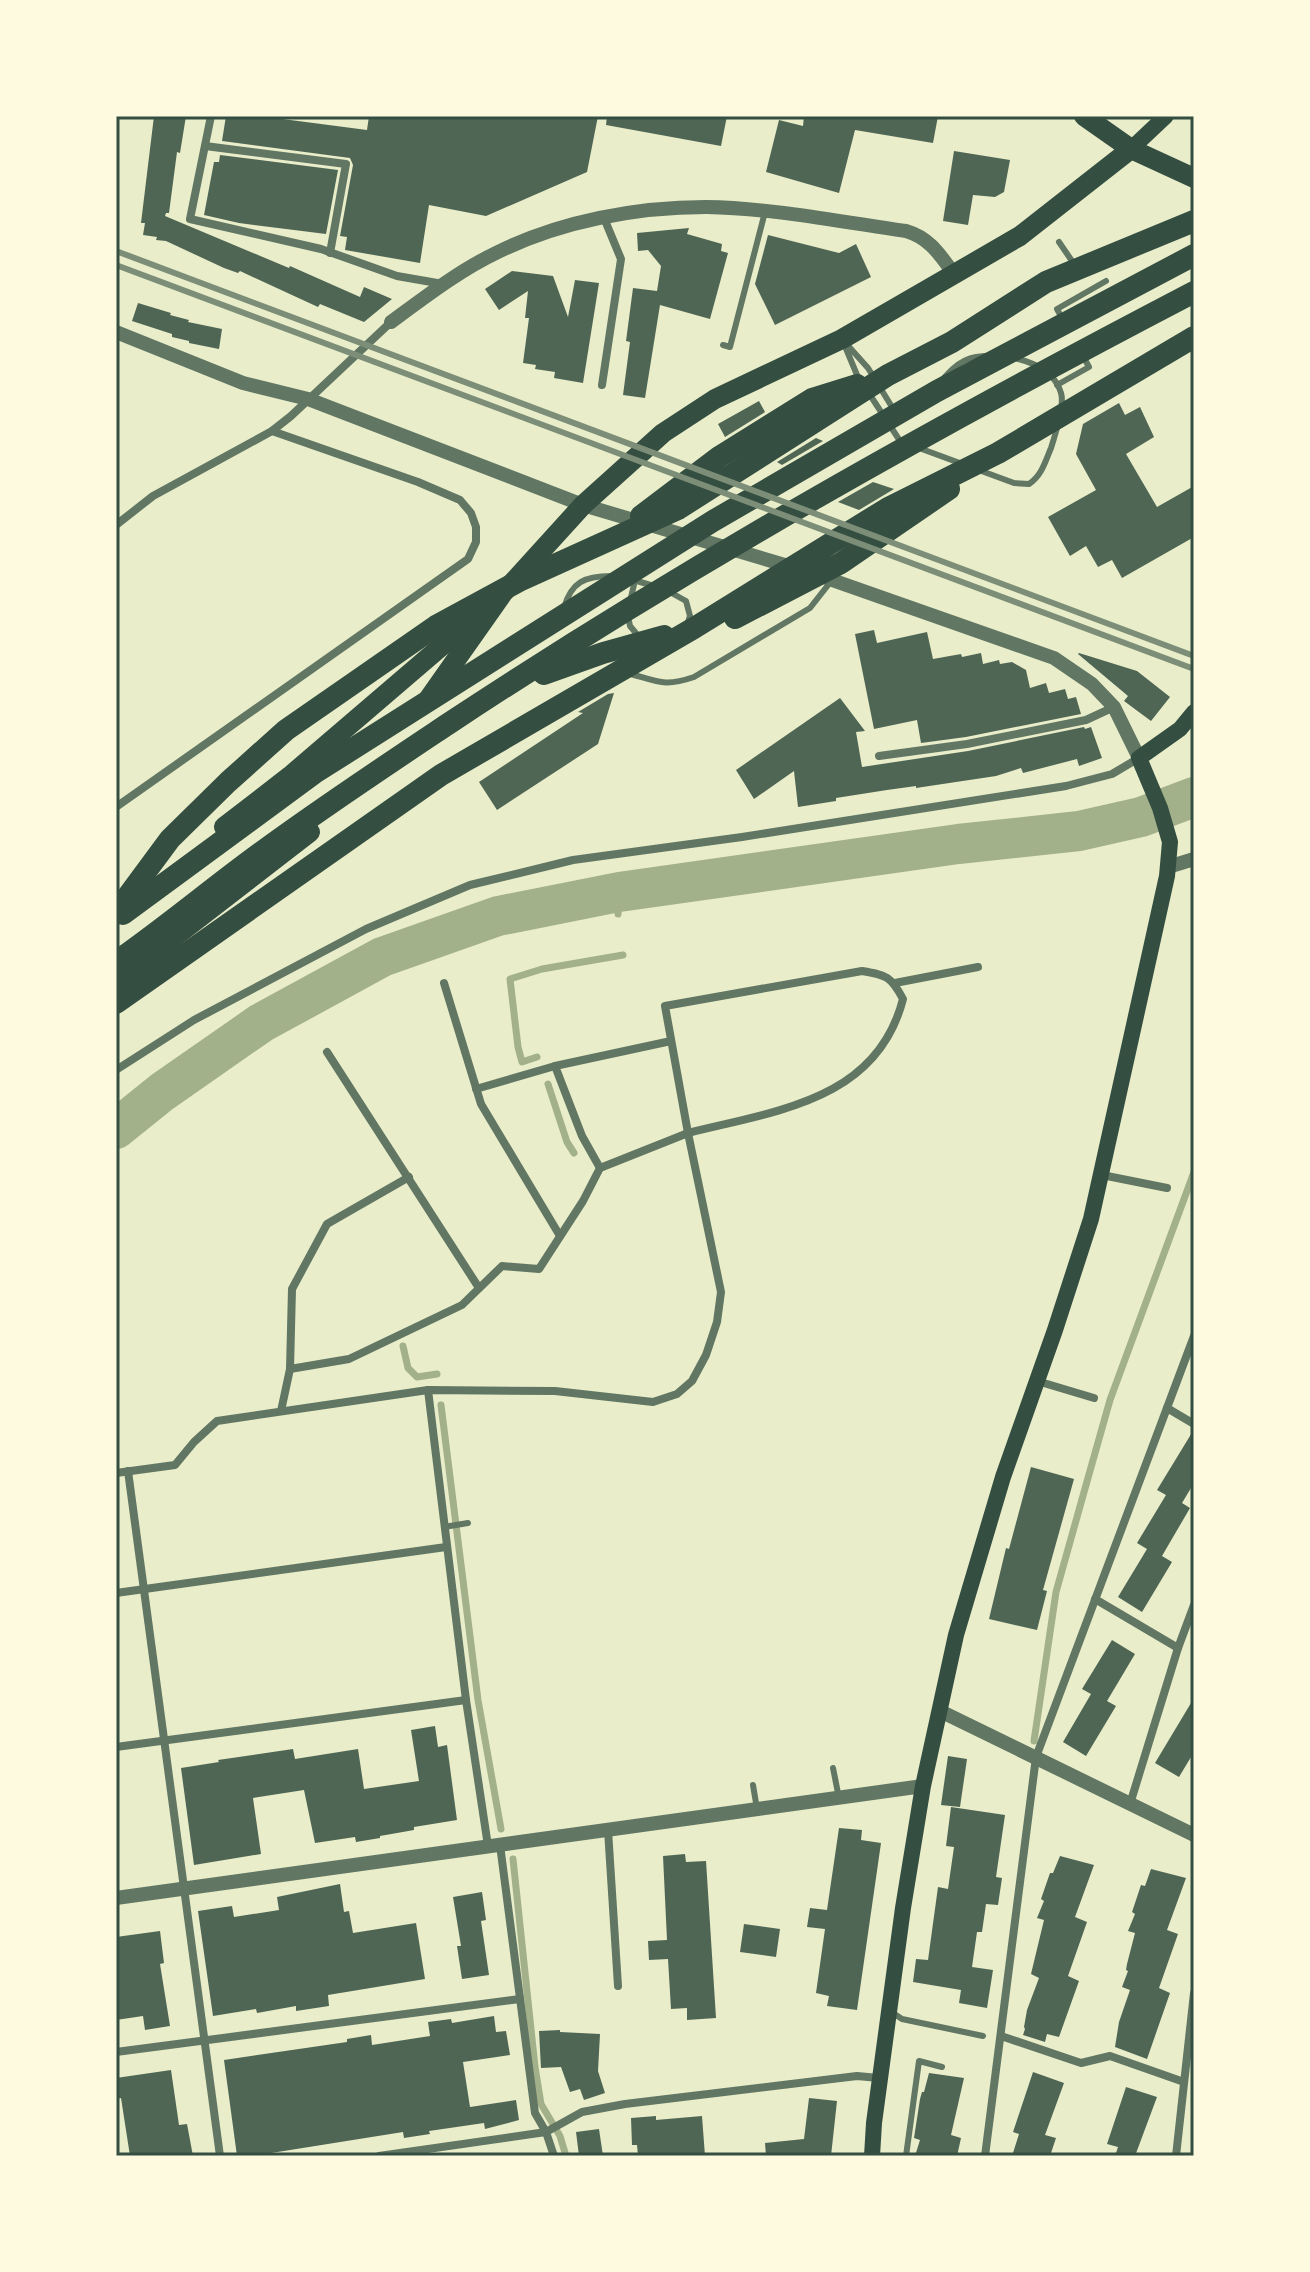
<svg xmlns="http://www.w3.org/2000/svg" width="1310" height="2272" viewBox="0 0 1310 2272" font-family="'Archivo Narrow',sans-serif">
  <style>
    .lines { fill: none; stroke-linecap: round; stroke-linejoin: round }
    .stream { stroke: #a3b18a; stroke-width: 7 }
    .river { stroke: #a3b18a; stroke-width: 40 }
    .building { fill: #4f6655 }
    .service { stroke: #617663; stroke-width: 6 }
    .minor { stroke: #617663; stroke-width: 8 }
    .tertiary { stroke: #617663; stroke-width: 14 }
    .secondary { stroke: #344e41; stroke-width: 16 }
    .primary { stroke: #344e41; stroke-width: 20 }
    .motorway { stroke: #344e41; stroke-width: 22 }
    .rail { stroke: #7c8e77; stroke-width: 6 }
    .neatline { fill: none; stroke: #344e41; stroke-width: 3 }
  </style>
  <rect width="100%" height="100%" fill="#e9edc9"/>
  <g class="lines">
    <!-- stream -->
    <g class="stream">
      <polyline points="618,914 619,892"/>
      <polyline points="537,1057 522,1062 518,1047 510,979 542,969 623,955"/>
      <polyline points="548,1084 567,1142 574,1153"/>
      <polyline points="403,1346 408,1368 417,1377 437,1374"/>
      <polyline points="441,1405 478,1700 501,1829"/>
      <polyline points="1034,1741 1056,1592 1086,1485 1110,1400 1194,1172"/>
      <polyline points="513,1859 535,2067 541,2104 560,2136 566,2156"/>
    </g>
    <!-- river -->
    <polyline class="river" points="116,1129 162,1092 261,1023 382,957 498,916 619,892 958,844 1079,831 1141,817 1194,797"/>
  </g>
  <!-- building -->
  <g class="building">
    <polygon points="154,116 186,116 180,153 177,152 169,213 166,213 165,216 289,268 290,266 360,297 364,287 392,299 364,322 320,304 318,307 240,271 238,273 224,268 166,241 156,240 157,237 143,235 145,223 141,223"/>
    <polygon points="226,116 275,116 275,118 367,130 369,116 598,116 587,172 486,216 429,205 420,263 345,250 347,237 340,236 353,165 350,158 222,141"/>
    <polygon points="607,116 727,116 721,146 606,125"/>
    <polygon points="804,116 938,116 933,143 855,130 839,193 766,172 779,120 803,126"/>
    <polygon points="954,151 1010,160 1004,192 995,197 973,195 968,225 943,221"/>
    <polygon points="220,155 338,170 326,234 239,223 204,215 214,162 219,162"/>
    <polygon points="689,228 687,234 722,244 721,251 728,253 710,319 660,305 645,398 623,395 630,342 626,341 633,288 657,291 661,266 648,250 638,251 637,233"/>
    <polygon points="768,235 839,253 856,244 871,277 775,325 755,284"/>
    <polygon points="512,271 553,276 568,317 575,280 599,283 583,383 554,378 555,372 535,369 536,365 523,363 529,318 525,318 528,291 499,310 485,289"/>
    <polygon points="138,303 171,313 170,315 189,320 188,322 222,329 219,349 189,343 189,341 172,337 172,334 132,321"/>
    <polygon points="759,401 765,412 725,437 718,424"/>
    <polygon points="1119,403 1125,415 1140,407 1154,437 1126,454 1157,507 1194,486 1194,537 1122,578 1112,560 1098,567 1086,546 1070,556 1048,517 1096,490 1076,454 1083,424"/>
    <polygon points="816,438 823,441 782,465 777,462"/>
    <polygon points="873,482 894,489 859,510 838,502"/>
    <polygon points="874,630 877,643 927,632 933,659 961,654 962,657 981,653 983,664 999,660 1000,664 1012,662 1026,670 1030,688 1046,683 1049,693 1065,689 1068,699 1076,697 1081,714 966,737 921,743 917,720 874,729 855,634"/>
    <polygon points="1079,653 1137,671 1170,697 1151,721 1124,701 1128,696 1078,654"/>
    <polygon points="614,693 598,744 497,810 479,782 583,713 578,712 608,694"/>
    <polygon points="840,698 865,731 856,732 862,767 968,751 1084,727 1085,729 1091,727 1102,758 1079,766 1077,759 1023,773 1021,768 996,776 916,788 916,786 887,790 836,798 836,801 798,807 794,771 754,799 736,770"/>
    <polygon points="1193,1431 1194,1483 1182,1503 1190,1508 1162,1556 1172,1562 1142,1612 1118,1597 1147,1549 1137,1543 1166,1495 1157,1490"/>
    <polygon points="1031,1467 1074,1479 1043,1590 1047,1591 1037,1630 989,1619 1006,1548 1009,1549"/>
    <polygon points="1112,1640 1135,1654 1107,1701 1116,1706 1086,1756 1063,1742 1091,1694 1082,1689"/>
    <polygon points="1194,1698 1194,1752 1179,1777 1155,1763"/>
    <polygon points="435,1726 438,1747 447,1745 457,1820 414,1827 414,1830 380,1836 380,1838 356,1842 355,1837 315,1843 304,1790 253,1798 261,1854 194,1865 181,1768 219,1762 218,1760 293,1749 295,1759 358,1749 364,1789 419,1781 411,1730"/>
    <polygon points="948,1756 967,1759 960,1807 941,1805"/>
    <polygon points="951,1807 1005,1815 996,1877 1002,1878 998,1905 986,1904 982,1932 977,1932 972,1967 993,1970 987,2008 959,2003 961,1990 913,1982 916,1959 928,1960 938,1887 948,1889 954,1847 946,1846"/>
    <polygon points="839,1828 862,1830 861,1840 881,1843 857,2010 827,2006 829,1996 816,1993 825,1929 807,1927 810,1908 827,1910"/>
    <polygon points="685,1854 686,1862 706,1861 716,2018 687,2020 687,2008 671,2009 668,1959 649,1960 648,1941 667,1940 663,1856"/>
    <polygon points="1060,1856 1094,1865 1075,1917 1087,1922 1068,1976 1079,1981 1059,2037 1047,2034 1045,2042 1023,2035 1025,2029 1024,2027 1027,2010 1039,1978 1031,1974 1044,1920 1037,1918 1044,1901 1041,1899 1050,1873 1053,1873"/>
    <polygon points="1151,1869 1186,1878 1167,1930 1178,1934 1159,1988 1170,1993 1147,2059 1115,2047 1119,2022 1130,1990 1122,1987 1128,1971 1126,1970 1127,1964 1135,1933 1128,1931 1135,1914 1132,1912 1141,1885 1145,1886"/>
    <polygon points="340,1884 344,1912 349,1911 353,1933 416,1923 425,1979 328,1995 329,2006 296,2011 296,2006 257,2013 256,2009 213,2016 198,1911 232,1906 234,1917 279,1910 277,1897"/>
    <polygon points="482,1892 486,1920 481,1921 489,1975 462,1979 457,1946 461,1946 453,1897"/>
    <polygon points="744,1924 780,1929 776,1957 740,1952"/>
    <polygon points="160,1931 164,1963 160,1964 170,2026 145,2030 143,2016 116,2020 116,1937"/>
    <polygon points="494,2016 496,2032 506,2031 510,2055 463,2062 470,2107 516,2100 519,2120 485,2129 484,2123 429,2131 430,2134 404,2138 403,2132 265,2154 266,2156 237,2156 224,2060 347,2042 347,2039 371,2035 372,2045 430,2036 428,2022 451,2019 452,2023"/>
    <polygon points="560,2030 560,2032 600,2034 598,2071 605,2093 584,2100 580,2089 570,2092 561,2067 541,2068 539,2031"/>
    <polygon points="171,2070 179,2125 187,2124 193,2156 130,2156 121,2098 116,2099 116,2078"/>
    <polygon points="1033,2072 1064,2083 1045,2135 1056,2138 1050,2156 1012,2156 1019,2134 1013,2132"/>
    <polygon points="929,2073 964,2078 951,2135 961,2138 957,2156 915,2156 920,2140 914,2138 920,2099 922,2092 924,2092"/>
    <polygon points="1126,2087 1157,2097 1135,2156 1115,2156 1118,2147 1107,2144"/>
    <polygon points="809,2098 837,2101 831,2156 766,2156 765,2143 804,2139"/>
    <polygon points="656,2116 656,2120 702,2116 705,2156 638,2156 637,2145 632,2145 631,2118"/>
    <polygon points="599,2129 603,2156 579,2156 576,2132"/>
  </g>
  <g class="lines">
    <!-- service -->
    <g class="service">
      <polyline points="1059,242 1072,261"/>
      <polyline points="1062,318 1057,309 1106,281"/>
      <path d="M842,339l26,29 24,39c6,2 12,5 18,4 20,-4 34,-49 66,-54 28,-5 76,4 85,36 4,13 -6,42 -10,55 -6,14 -9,27 -22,36l-15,-1 -114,-42 -43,-66z"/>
      <polyline points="723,345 730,347 765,212"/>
      <polyline points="1057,385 1089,367 1083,356"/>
      <polyline points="630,579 654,586"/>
      <polyline points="668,591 686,601 690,616 687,625"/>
      <polyline points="630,602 635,580"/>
      <path d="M564,608c7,-26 21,-32 47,-32"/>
      <polyline points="628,616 630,626 640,638"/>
      <path d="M631,674c28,8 34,13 63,3l116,-69 22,-28"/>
      <polyline points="444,1527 468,1523"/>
      <polyline points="833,1768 839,1798"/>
      <polyline points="753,1785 757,1809"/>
      <polyline points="890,2011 902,2019 983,2036"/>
      <polyline points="906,2156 919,2061 942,2067"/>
    </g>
    <!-- minor -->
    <g class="minor">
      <polyline points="211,116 190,219 321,249 397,276 443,284"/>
      <polyline points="205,146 346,164 330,253"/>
      <polyline points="602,385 621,259 604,218"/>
      <polyline points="116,525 153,496 272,431"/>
      <polyline points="879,756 967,744 1086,720 1114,707"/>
      <polyline points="116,807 468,559 476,542 476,527 471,513 460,500 418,482 272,431 291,416 391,322"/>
      <path d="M862,971c24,4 29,5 41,28 -26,102 -128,112 -215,134l-23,-127z"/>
      <polyline points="444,983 481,1104 560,1236"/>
      <polyline points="895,983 978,967"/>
      <polyline points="327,1052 479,1288"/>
      <polyline points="116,1070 194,1020 366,929 470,885 573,860 742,837 1066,786 1112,774 1139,758"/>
      <polyline points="476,1089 555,1066"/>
      <polyline points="600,1168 582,1136 555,1066 671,1041"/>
      <polyline points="1102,1175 1167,1188"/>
      <polyline points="1037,1381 1094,1398"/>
      <polyline points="428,1390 466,1700 488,1846"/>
      <polyline points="1167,1408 1194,1424"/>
      <polyline points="281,1411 290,1369 292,1289 327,1224 409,1177"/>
      <polyline points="128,1471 220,2156"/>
      <polyline points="116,1473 175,1465 194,1442 217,1421 428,1390 555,1391 653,1402 677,1394 692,1381 706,1355 717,1322 721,1292 688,1133 600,1168 583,1201 539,1269 502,1266 462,1305 349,1359 290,1369"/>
      <polyline points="116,1593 446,1547"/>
      <polyline points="1095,1599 1178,1648 1194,1605"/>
      <polyline points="116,1747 466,1700"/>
      <polyline points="1130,1804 1178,1648"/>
      <polyline points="608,1830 618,1986"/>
      <polyline points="500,1845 535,2113 546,2132 554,2156"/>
      <polyline points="1001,2036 1081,2063 1110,2056 1184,2082"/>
      <polyline points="116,2052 520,1999"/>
      <polyline points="379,2156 546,2132 582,2112 625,2104 857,2076 879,2078"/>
      <polyline points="985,2156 1036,1757 1194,1336"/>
      <polyline points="1176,2156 1194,1993"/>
    </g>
    <!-- tertiary -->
    <g class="tertiary">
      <path d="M391,322c34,-25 69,-52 107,-70 63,-31 139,-45 208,-45 67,1 134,15 200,24 24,7 34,24 48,43"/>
      <polyline points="116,332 243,383 308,399 583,505 795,568"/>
      <polyline points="815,574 1054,658 1092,684 1114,707 1139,758"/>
      <polyline points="1168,867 1194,859"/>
      <polyline points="940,1711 1194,1835"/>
      <polyline points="116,1898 923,1786"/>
    </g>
    <!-- secondary -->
    <g class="secondary">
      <polyline points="1131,149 1166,116"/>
      <polyline points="872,2156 874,2123 903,1908 923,1786 956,1635 1003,1477 1055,1330 1091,1219 1167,876 1170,842 1160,808 1139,758 1180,729 1194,712"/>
    </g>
    <!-- primary -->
    <g class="primary">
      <polyline points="1084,116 1131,149 1194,178"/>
      <polyline points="427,701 503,593 583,505 663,433 715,399 842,339 1020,236 1131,149"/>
      <polyline points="224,827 290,776 479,614"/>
      <polyline points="116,982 310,832"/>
    </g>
    <!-- motorway -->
    <g class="motorway">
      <polyline points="641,516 719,457 812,399 857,385"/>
      <polyline points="735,618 841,563 949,489"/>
      <polyline points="544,674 603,653 664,636"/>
      <polyline points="119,908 170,839 228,782 286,730 436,626 519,581 678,509 888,375 952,342 1046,282 1194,221"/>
      <polyline points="123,914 316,772 713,521 937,391 1194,255"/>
      <path d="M116,962c49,-34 95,-73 143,-108 61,-45 126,-88 189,-130 240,-159 491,-299 746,-432"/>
      <polyline points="116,1003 441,775 694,628 888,508 998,453 1194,337"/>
    </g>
    <!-- rail -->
    <g class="rail">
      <polyline points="116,251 1194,656"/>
      <polyline points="116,265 1194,669"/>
    </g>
  </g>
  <!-- border -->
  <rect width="1310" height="2272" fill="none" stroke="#fefae0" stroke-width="236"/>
  <rect x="118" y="118" width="1074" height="2036" class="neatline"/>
</svg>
